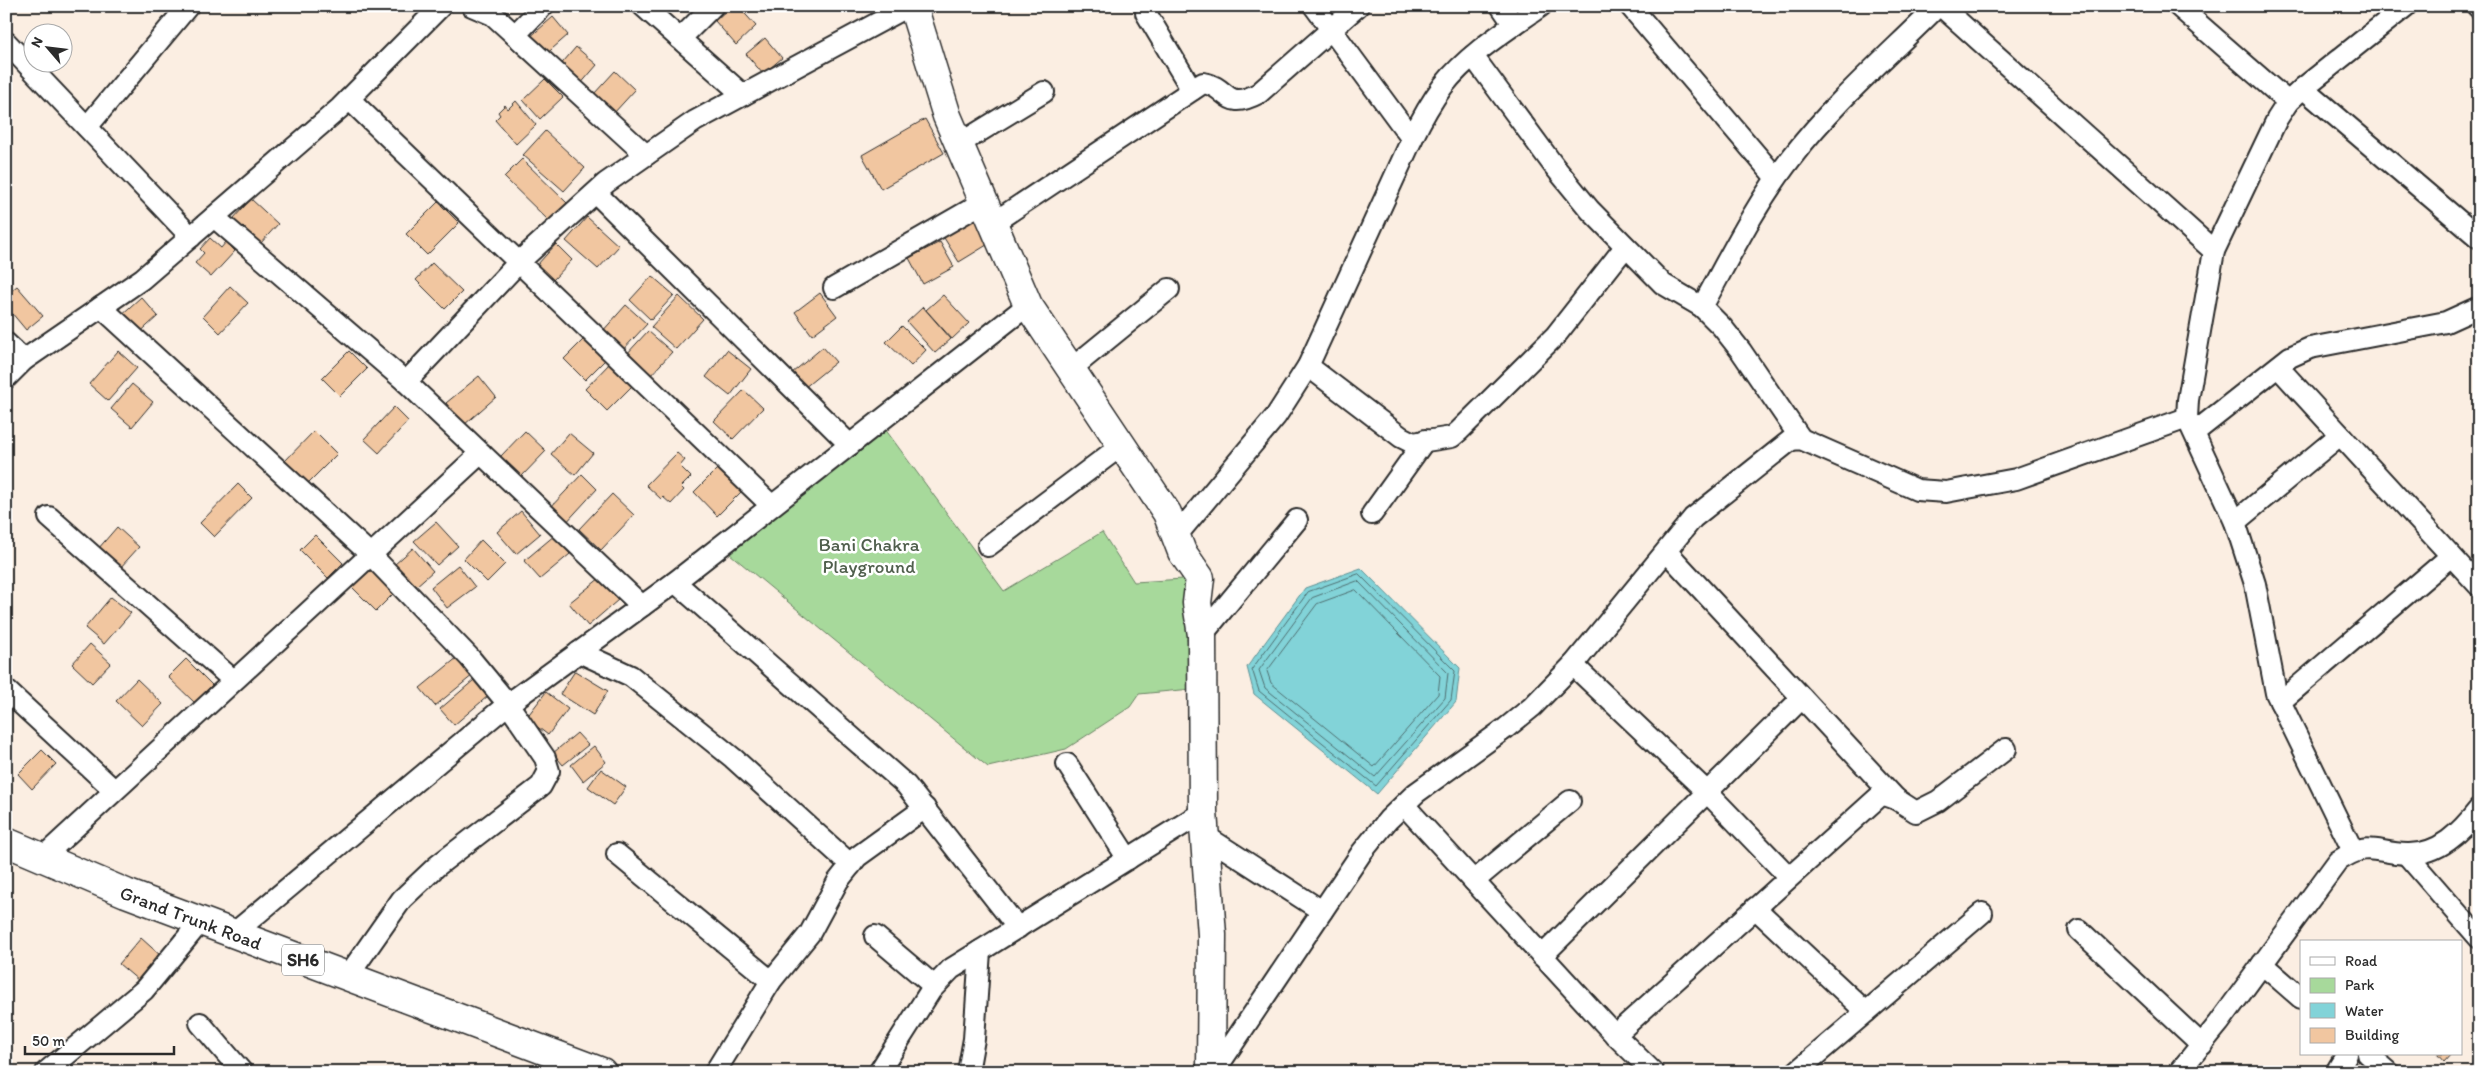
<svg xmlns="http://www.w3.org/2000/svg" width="2485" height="1078" viewBox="0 0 2485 1078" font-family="Itim,sans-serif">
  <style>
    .green { fill: #a7d99b; stroke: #698263 }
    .water { fill: #82d3d8; stroke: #5f9093 }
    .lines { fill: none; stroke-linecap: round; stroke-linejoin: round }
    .shore { stroke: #4e6e70; stroke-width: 1 }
    .building { fill: #f1c6a0; stroke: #2b2b2b }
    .street-casing { stroke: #2b2b2b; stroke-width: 24 }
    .secondary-casing { stroke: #2b2b2b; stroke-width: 31 }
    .primary-casing { stroke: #2b2b2b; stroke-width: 31 }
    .street { stroke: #fff; stroke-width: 20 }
    .secondary { stroke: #fff; stroke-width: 28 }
    .primary { stroke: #fff; stroke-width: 28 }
    .labels { text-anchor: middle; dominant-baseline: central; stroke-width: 5; stroke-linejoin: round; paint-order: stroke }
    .shield { fill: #fff; stroke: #6b6b6b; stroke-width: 1 }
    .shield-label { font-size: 18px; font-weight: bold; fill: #2b2b2b }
    .park-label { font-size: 19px; fill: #505f4d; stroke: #fff }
    .street-label { font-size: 19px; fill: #2b2b2b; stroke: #fff }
  </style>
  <rect width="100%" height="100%" fill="#fbeee2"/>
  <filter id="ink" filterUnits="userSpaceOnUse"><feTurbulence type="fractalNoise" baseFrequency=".02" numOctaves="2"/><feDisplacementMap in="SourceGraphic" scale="10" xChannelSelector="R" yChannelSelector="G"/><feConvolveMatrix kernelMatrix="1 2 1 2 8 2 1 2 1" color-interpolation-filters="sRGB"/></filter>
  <g filter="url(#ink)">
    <!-- green -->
    <polygon class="green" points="885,429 1004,591 1102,532 1134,582 1200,578 1187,640 1202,688 1139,694 1130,707 1066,749 988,767 730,554"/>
    <!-- water -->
    <polygon class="water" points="1361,568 1460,668 1456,702 1377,794 1254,694 1247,667 1305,588"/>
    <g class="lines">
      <!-- shore -->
      <g class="shore">
        <polygon points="1359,574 1455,671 1451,700 1376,786 1259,691 1252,669 1308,592"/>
        <polygon points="1358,581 1448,673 1445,698 1375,777 1265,688 1259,670 1312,598"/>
        <polygon points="1356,590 1440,676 1438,694 1374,767 1271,683 1267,671 1317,604"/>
      </g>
    </g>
    <!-- building -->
    <g class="building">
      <polygon points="731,6 738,6 756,26 736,45 715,21"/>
      <polygon points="553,17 568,35 544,56 529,38"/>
      <polygon points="765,38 782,58 763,74 746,54"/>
      <polygon points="576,47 597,65 579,86 558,68"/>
      <polygon points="615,71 635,90 613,114 593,95"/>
      <polygon points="545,79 563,97 540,119 523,100"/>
      <polygon points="516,101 536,125 516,144 495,120 500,115 498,112 505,105 508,109"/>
      <polygon points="925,119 944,153 881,189 862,155"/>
      <polygon points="545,131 585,168 564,191 523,155"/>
      <polygon points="522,159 567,203 549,221 504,177"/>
      <polygon points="251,199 278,224 260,244 233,219"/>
      <polygon points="438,202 459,223 427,255 406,234"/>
      <polygon points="978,211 995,240 959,262 941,233"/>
      <polygon points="587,217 619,246 598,269 566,241"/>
      <polygon points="210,238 221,248 226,242 235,251 211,277 195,263 204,253 200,249"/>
      <polygon points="940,242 954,267 923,284 909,258"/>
      <polygon points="556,244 572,260 553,280 537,265"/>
      <polygon points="432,263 462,292 445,309 416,280"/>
      <polygon points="652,276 674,295 651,320 630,300"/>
      <polygon points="17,286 43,316 26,330 6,306 6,295"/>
      <polygon points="230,286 248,303 220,333 203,316"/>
      <polygon points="820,293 837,316 812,335 795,312"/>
      <polygon points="943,295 969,323 952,339 926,310"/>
      <polygon points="679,296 703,319 676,349 651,327"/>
      <polygon points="141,297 158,316 136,336 119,317"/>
      <polygon points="626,305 647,324 621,352 601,333"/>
      <polygon points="923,307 951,339 935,353 907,322"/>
      <polygon points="902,326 926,350 911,366 886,342"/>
      <polygon points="648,331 672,352 649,377 625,356"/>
      <polygon points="586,337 607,358 585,380 564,359"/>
      <polygon points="823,347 836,362 804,388 792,373"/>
      <polygon points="727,350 751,369 730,396 706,377"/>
      <polygon points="118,351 137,368 108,401 89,384"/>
      <polygon points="349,351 367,369 340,396 322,378"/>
      <polygon points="611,362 633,385 607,411 585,389"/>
      <polygon points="479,376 496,397 464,425 446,403"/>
      <polygon points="132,384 153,402 132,427 111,409"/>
      <polygon points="744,390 763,408 733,439 714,421"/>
      <polygon points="394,407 408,421 379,453 364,439"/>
      <polygon points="314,431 337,454 305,486 283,463"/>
      <polygon points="525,431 546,451 521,477 500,457"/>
      <polygon points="569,433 593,453 575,475 551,454"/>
      <polygon points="677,453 685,460 680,466 691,477 681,487 684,490 671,504 663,497 661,499 646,485"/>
      <polygon points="721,465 744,489 717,516 694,492"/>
      <polygon points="582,474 597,489 564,525 548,510"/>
      <polygon points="238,484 252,498 214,537 200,523"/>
      <polygon points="612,494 634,515 601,550 579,529"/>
      <polygon points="521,511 540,534 516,554 497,532"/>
      <polygon points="436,522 458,546 437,565 414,541"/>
      <polygon points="117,527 139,547 119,569 98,549"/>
      <polygon points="315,535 343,563 328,578 300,550"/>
      <polygon points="555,535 570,554 540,579 524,561"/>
      <polygon points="481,540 505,564 487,582 464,559"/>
      <polygon points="413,548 433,571 415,587 394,565"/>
      <polygon points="458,565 475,587 447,608 431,587"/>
      <polygon points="370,569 394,593 376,611 352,587"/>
      <polygon points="600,578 618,600 588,626 569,603"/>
      <polygon points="111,597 131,613 104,644 85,628"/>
      <polygon points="90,644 111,663 92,683 72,664"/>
      <polygon points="458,657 473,675 435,706 420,688"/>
      <polygon points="186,659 212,685 195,703 168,677"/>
      <polygon points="575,671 608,691 593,715 560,694"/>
      <polygon points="137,679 163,704 142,726 116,701"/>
      <polygon points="474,680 488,696 454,725 440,709"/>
      <polygon points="546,692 568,709 548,735 526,718"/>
      <polygon points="577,733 588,745 563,765 553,753"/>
      <polygon points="594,746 606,762 583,781 571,765"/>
      <polygon points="42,750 56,764 32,789 18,774"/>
      <polygon points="601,769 626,787 613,805 588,787"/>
      <polygon points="141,938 161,956 139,981 119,964"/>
      <polygon points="2437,1054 2451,1054 2444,1062"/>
    </g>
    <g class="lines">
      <defs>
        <g id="street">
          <polyline points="472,6 493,15 646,155"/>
          <polyline points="643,6 743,95"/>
          <polyline points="1147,6 1146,13 1192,90"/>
          <polyline points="1314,6 1412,139"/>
          <polyline points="1501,6 1514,25"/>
          <polyline points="1630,6 1776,178"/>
          <polyline points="1941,6 2214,251"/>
          <polyline points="2178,6 2288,102"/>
          <polyline points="2477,6 2479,8"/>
          <polyline points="515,35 543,6"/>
          <polyline points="680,39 713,6"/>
          <polyline points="6,42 191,237"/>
          <polyline points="1473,56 1554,166 1590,210 1663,284 1702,307 1722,327 1741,351 1801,439"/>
          <polyline points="2303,88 2479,238"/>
          <polyline points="349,99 771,505"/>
          <polyline points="87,127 188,6"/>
          <polyline points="959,144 1044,92"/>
          <polyline points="596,193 850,445"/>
          <polyline points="214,217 406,382 642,606"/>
          <path d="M993,223l210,-140c27,4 20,29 56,10l99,-87"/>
          <polyline points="834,288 984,202"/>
          <polyline points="101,307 370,554 470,658 508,704 545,758 549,771 541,786 437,866 402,899 348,976"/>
          <path d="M1702,307c28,-51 54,-104 90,-150 41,-54 98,-103 146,-151"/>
          <polyline points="6,343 24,360"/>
          <polyline points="1308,366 1401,437 1413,443 1452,437 1459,431 1556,335 1625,247"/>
          <polyline points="2278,367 2479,586"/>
          <polyline points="1071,369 1169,289"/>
          <polyline points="6,378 24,360 142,279 340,108 441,6"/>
          <polyline points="406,382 520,261 606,183 695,121 909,6"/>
          <polyline points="2195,432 2290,357 2310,348 2446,322 2479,307"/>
          <polyline points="1372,514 1425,440"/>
          <polyline points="49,517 233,680"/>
          <polyline points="2235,522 2340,435"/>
          <path d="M1176,536l100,-120 32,-50 104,-227c9,-19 19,-37 31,-53 26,-33 64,-56 98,-80"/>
          <polyline points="988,546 1122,445"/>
          <polyline points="1667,552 1896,799"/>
          <polyline points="675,582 906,785 1018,928"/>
          <polyline points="1202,635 1297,520"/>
          <polyline points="579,652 631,676 733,758 851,865"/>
          <polyline points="1573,665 1707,792 1789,877"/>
          <polyline points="6,690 114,790"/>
          <polyline points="2280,702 2451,556"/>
          <polyline points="1067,764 1128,859"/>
          <polyline points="1404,805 1615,1035 1653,1072"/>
          <polyline points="1204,835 1322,911"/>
          <polyline points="2353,851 2276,693 2255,584 2235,522 2187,418 2188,400 2214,251 2277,119 2288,102 2303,88 2406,6"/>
          <polyline points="617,854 771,981"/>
          <polyline points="2406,854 2479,938"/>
          <polyline points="43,857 481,453"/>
          <polyline points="1474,881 1570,801"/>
          <polyline points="1755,908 1866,1012"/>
          <polyline points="2079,930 2202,1045"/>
          <polyline points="233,934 508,704 675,582 1028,305"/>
          <polyline points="875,936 934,986"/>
          <polyline points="1542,956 1802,698"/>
          <polyline points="2262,964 2301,998"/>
          <polyline points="200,1023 242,1072"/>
          <polyline points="1615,1035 1882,794 1896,799 1916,812 1938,801 2006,749"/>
          <polyline points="2368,1054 2389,1072"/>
          <polyline points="46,1072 144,990 201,921"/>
          <polyline points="715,1072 771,981 810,933 838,881 857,857 925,808"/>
          <polyline points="879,1072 931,990 951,969 1203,812"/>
          <polyline points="968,1072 974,1039 980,951"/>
          <polyline points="1214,1072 1362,852 1388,820 1416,793 1506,728 1532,707 1573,665 1693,518 1791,440 1801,439 1917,490 1946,492 2016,479 2187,418"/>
          <polyline points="1796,1072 1982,913"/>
          <path d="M2179,1072l40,-49 119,-162c32,-21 36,-8 69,-7 32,1 54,-22 72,-45"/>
          <polyline points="2336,1072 2347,1054"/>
        </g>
        <polyline id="secondary" points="913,6 947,116 1028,305 1167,513 1182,552 1200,578 1197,603 1202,635 1203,812 1212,935 1211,1072"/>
        <g id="primary">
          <path id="s1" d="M6,842l120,51 476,179"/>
        </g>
      </defs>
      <!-- street casing -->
      <use href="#street" class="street-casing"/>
      <!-- secondary casing -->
      <use href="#secondary" class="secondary-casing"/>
      <!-- primary casing -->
      <use href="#primary" class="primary-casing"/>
      <!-- street -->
      <use href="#street" class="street"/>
      <!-- secondary -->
      <use href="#secondary" class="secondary"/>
      <!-- primary -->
      <use href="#primary" class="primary"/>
    </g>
  </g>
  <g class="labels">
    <!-- shield labels -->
    <rect class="shield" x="282" y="944.5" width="42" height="31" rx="4"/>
    <g class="shield-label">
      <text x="303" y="960">SH6</text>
    </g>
    <!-- park labels -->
    <g class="park-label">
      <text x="869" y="544">Bani Chakra<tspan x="869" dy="22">Playground</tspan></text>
    </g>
    <!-- street labels -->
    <g class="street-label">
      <text stroke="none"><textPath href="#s1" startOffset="200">Grand Trunk Road</textPath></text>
    </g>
  </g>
  <!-- margin -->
  <rect width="2485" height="1078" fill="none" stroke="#fff" stroke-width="25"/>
  <rect x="12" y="12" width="2460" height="1053" fill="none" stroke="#2b2b2b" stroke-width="2" filter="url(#ink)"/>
  <!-- legend -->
  <rect x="2300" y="940" width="162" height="115" fill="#ffffff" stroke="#aaaaaa"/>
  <rect x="2310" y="957" width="25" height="8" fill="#ffffff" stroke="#aaaaaa"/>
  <text x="2345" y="966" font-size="15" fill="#2b2b2b">Road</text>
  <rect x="2310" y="978" width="25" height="15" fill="#a7d99b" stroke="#aaaaaa"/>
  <text x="2345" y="990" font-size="15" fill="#2b2b2b">Park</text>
  <rect x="2310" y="1003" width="25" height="15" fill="#82d3d8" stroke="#aaaaaa"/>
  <text x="2345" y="1016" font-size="15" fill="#2b2b2b">Water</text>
  <rect x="2310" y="1028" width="25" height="15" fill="#f1c6a0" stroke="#aaaaaa"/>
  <text x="2345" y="1040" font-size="15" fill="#2b2b2b">Building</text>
  <!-- north arrow -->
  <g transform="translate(48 48) rotate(298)"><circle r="24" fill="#ffffff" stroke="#aaaaaa"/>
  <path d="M0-4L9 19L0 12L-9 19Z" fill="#2b2b2b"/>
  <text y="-8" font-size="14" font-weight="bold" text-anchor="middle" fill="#2b2b2b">N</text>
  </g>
  <!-- scale -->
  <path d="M25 1046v8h149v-8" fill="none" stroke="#2b2b2b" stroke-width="2.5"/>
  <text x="32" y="1046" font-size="15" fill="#2b2b2b" stroke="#ffffff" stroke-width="4" paint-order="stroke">50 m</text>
</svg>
